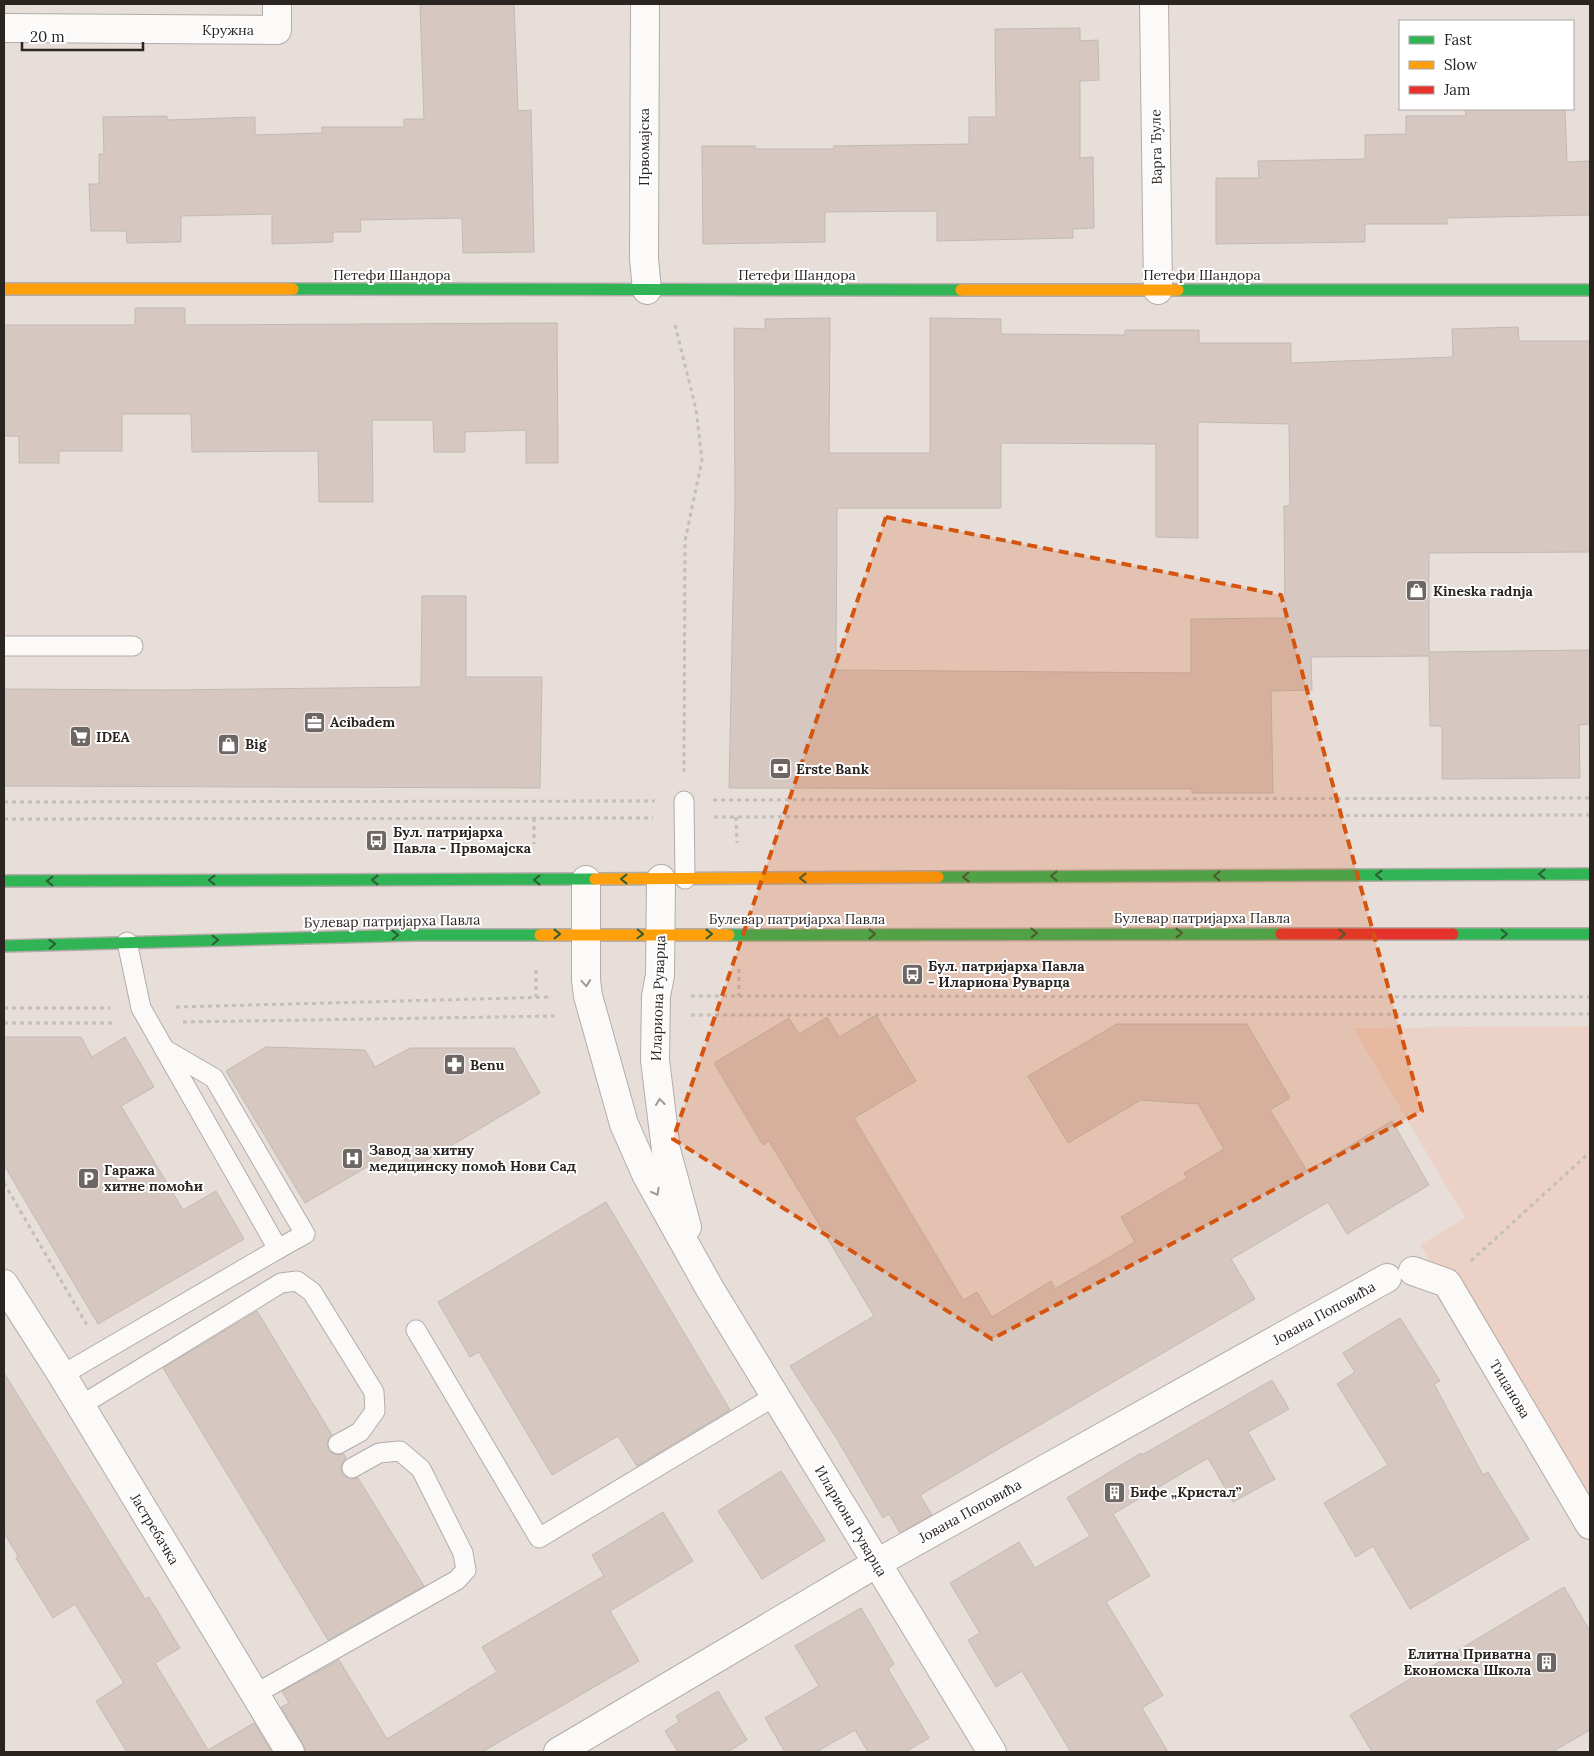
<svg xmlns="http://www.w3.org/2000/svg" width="1594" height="1756" viewBox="0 0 1594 1756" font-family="Lora,serif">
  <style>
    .green { fill: #ecd2c6 }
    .building { fill: #d6c7c0; stroke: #c0bab6; fill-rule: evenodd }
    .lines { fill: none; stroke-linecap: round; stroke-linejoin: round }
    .lane-casing { stroke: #b3aca8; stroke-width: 21 }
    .street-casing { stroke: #b3aca8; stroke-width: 30 }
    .fast-casing { stroke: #b3aca8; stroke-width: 14 }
    .slow-casing { stroke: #b3aca8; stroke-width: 14 }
    .jam-casing { stroke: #b3aca8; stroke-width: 14 }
    .path { stroke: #c2bebc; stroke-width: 3; stroke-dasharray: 4 4; stroke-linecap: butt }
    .lane { stroke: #fbfaf9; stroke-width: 19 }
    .street { stroke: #fbfaf9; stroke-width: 28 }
    .fast { stroke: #30b455; stroke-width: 11 }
    .slow { stroke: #ff9f0a; stroke-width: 11 }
    .jam { stroke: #e5322d; stroke-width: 11 }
    .oneway { stroke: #2d5e36 }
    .oneway2 { stroke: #9d9a98 }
    .marked { fill: #d5540e; fill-opacity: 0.2; stroke: #d5540e; stroke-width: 4; stroke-dasharray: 10 6; stroke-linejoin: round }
    .labels { text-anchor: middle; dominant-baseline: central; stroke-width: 4; stroke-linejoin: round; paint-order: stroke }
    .street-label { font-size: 14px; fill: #2b2522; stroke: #fff }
    .poi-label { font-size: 14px; font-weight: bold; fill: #2b2522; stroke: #fff; text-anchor: start }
  </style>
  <rect width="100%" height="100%" fill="#e7deda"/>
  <!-- green -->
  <polygon class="green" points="1590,1026 1590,1524 1420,1245 1465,1218 1353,1028"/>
  <!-- building -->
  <g class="building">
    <polygon points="420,4 514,4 518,111 531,110 534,252 463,253 462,218 360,220 361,232 333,232 333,242 272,244 272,214 181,216 181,242 127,243 126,231 91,231 89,184 99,184 99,154 104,154 103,117 167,116 167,120 255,117 255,135 322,133 322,127 404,127 404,119 424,119"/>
    <polygon points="1080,28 1080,41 1098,40 1099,80 1080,81 1080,158 1093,157 1094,228 1073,229 1073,238 937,241 937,211 825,212 825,242 703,244 702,146 755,146 755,149 834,149 834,146 969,144 969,117 996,117 995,29"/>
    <polygon points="1465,109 1565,109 1567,162 1590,161 1590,215 1447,218 1447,224 1365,224 1365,242 1216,244 1216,178 1259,178 1258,161 1365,159 1365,135 1406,134 1406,116 1466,116"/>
    <polygon points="135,308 185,308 185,325 557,323 558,463 526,463 526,430 465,432 465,452 434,452 433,420 372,420 373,502 319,502 318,451 192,452 191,414 122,414 122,451 59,451 59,463 19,463 19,436 4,436 4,325 135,325"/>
    <path d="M830,318l-1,135h101v-135l71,1v15l124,1v-5h74v13h92v20l162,-6 -1,-28 66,-2 1,14h71v211l-161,1v99l161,-2v74l-11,1 1,53 -138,1v-53h-12l-1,-70 -118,1 1,33 -41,1 2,102h-81v-4l-463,-1 6,-285 -1,-175 31,1v-10zM1198,422l91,2 1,82h-6l1,112 -94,1v54l-355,-3 1,-162h164v-65l155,1v93l42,1z"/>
    <polygon points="422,596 466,596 466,677 542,677 540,788 4,786 4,689 166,690 421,687"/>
    <polygon points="876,1015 916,1081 854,1118 963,1300 977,1292 992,1317 1051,1281 1055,1289 1135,1242 1121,1217 1187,1178 1184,1173 1224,1149 1198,1104 1141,1100 1068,1143 1028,1076 1117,1024 1247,1024 1290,1098 1270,1110 1307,1171 1392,1121 1429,1185 1347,1234 1328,1202 1231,1259 1255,1299 920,1495 932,1515 900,1533 889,1514 883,1518 837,1439 790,1366 874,1316 769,1141 763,1145 714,1063 789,1018 799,1034 827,1017 839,1037"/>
    <polygon points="4,1037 81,1037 92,1057 125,1037 154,1087 121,1106 183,1210 216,1191 244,1239 98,1324 4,1165"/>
    <polygon points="266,1047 365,1050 375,1067 410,1048 514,1048 540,1093 410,1170 398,1149 305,1203 226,1071"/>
    <polygon points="606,1202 730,1410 637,1466 618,1436 552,1475 479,1352 470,1357 438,1302"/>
    <polygon points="257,1311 332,1435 327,1443 328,1450 332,1453 337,1455 344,1454 346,1458 343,1462 341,1467 342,1474 346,1477 351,1479 358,1478 424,1586 328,1640 163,1368"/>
    <polygon points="1400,1318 1440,1381 1434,1384 1483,1475 1488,1472 1529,1539 1410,1609 1373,1546 1356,1557 1324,1503 1388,1465 1337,1384 1355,1372 1343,1353"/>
    <polygon points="4,1373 145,1599 149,1597 180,1648 155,1663 208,1750 254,1723 272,1752 127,1752 96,1701 124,1683 75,1604 53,1618 16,1558 18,1556 4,1533"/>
    <polygon points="1272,1380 1289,1409 1248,1432 1275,1479 1233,1502 1208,1458 1113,1514 1150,1576 1106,1602 1163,1695 1142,1708 1168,1752 1071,1752 1022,1671 996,1687 968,1640 980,1633 950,1583 1019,1542 1035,1568 1090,1536 1067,1498 1141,1453 1142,1455"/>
    <polygon points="781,1471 825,1540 762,1579 718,1511"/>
    <polygon points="663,1512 693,1561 610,1611 639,1661 482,1752 306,1752 303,1744 281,1707 289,1703 282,1691 339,1660 387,1739 497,1672 482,1647 604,1576 592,1555"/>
    <polygon points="1564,1587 1590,1631 1590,1730 1552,1752 1372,1752 1350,1715"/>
    <polygon points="861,1608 894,1664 888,1669 929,1738 905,1752 868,1752 855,1730 816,1752 785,1752 765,1718 819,1686 795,1646"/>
    <polygon points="718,1691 747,1740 727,1752 678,1752 665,1731 679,1722 676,1716"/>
  </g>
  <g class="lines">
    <defs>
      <g id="lane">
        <polyline points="4,646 133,646"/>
        <polyline points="684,801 685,879"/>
        <polyline points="164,1049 214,1078 305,1234 278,1249"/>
        <polyline points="416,1330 539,1538 775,1396"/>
        <polyline points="62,1375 278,1249 141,1008 127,942"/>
        <polyline points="80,1406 281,1283 297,1281 312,1292 374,1392 375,1411 360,1432 338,1444"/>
        <polyline points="255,1694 457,1580 466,1570 463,1553 421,1469 400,1451 379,1453 352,1468"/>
      </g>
      <g id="street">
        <polyline points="645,4 644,259 647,290"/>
        <polyline points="1154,4 1158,290"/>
        <polyline points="4,28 277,30 277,4"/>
        <polyline points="661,879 660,975 656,996 655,1060 666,1150 687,1227"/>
        <polyline points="586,880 586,980 588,996 624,1124 647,1176 710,1289 992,1752"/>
        <polyline points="1413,1271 1447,1283 1590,1525"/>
        <polyline points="4,1284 62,1375 290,1752"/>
        <polyline points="558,1752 877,1563 1387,1278"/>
      </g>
      <g id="fast">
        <polyline points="293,289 961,290"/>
        <polyline points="1178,290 1590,290"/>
        <polyline points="938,877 1590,874"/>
        <polyline points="4,881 595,879"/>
        <polyline points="1453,934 1590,934"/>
        <polyline points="729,935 1281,934"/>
        <polyline points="4,946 417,935 540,935"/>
      </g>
      <g id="slow">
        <polyline points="4,289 293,289"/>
        <polyline points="961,290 1178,290"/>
        <polyline points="595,879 938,877"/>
        <polyline points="540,935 729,935"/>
      </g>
      <polyline id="jam" points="1281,934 1453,934"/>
    </defs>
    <!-- lane casing -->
    <use href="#lane" class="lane-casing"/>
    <!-- street casing -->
    <use href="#street" class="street-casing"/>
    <!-- fast casing -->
    <use href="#fast" class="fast-casing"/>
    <!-- slow casing -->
    <use href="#slow" class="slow-casing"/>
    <!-- jam casing -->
    <use href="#jam" class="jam-casing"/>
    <!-- path -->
    <g class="path">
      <polyline points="675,325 696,409 702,460 685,541 684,772"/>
      <polyline points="713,800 1590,798"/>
      <polyline points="4,802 655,801"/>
      <polyline points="714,817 1590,815"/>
      <polyline points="736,817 737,843"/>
      <polyline points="534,818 534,844"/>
      <polyline points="4,819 653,818"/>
      <polyline points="739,969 739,996"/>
      <polyline points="536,970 536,997"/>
      <polyline points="691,996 1590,997"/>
      <polyline points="176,1007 552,997"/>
      <polyline points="4,1008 110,1008"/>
      <polyline points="691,1015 1590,1014"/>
      <polyline points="183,1022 557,1016"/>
      <polyline points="4,1023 115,1023"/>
      <polyline points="4,1183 87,1325"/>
      <polyline points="1471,1261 1590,1152"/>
    </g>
    <!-- lane -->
    <use href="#lane" class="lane"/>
    <!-- street -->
    <use href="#street" class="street"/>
    <!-- fast -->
    <use href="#fast" class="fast"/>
    <!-- slow -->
    <use href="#slow" class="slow"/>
    <!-- jam -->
    <use href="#jam" class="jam"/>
  </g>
  <!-- one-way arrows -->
  <defs><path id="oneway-chevron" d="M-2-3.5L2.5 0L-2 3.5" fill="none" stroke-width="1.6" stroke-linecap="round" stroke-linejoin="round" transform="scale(1.25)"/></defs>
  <g class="oneway">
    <use href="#oneway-chevron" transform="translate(1542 874) rotate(180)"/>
    <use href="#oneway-chevron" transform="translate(1379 875) rotate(180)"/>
    <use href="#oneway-chevron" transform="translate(1054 876) rotate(-180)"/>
    <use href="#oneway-chevron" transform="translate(1217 876) rotate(-180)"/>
    <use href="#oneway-chevron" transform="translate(966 877) rotate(179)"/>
    <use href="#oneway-chevron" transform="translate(803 878) rotate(180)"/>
    <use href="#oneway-chevron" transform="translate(624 879) rotate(180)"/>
    <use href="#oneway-chevron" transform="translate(212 880) rotate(180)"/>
    <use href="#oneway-chevron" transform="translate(375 880) rotate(180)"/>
    <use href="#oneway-chevron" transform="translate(537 880) rotate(180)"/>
    <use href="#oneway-chevron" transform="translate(50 881) rotate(180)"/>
    <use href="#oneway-chevron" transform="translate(1034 933)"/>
    <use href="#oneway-chevron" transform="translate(1179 933)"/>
    <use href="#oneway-chevron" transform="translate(557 934)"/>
    <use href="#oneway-chevron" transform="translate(640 934) rotate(2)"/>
    <use href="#oneway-chevron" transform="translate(709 934)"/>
    <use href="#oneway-chevron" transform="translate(872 934)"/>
    <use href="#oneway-chevron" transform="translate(1342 934)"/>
    <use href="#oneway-chevron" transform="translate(1504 934)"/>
    <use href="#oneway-chevron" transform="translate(395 935) rotate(-1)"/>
    <use href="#oneway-chevron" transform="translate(215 940) rotate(-1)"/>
    <use href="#oneway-chevron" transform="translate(52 944) rotate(-2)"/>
  </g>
  <g class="oneway2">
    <use href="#oneway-chevron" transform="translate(586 983) rotate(85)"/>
    <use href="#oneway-chevron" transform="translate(660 1102) rotate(-97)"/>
    <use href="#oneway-chevron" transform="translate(656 1192) rotate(61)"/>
  </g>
  <!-- marked area -->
  <path class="marked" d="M886,517l395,78 141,516 -430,228 -319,-200z"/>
  <!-- icons -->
  <defs>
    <symbol id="shop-square" viewBox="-11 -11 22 22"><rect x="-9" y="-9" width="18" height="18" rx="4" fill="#6d6662" stroke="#fff"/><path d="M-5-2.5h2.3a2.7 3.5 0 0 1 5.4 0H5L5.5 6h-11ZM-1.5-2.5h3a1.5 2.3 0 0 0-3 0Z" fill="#fff"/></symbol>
    <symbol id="office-square" viewBox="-11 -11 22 22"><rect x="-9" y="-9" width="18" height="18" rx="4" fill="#6d6662" stroke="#fff"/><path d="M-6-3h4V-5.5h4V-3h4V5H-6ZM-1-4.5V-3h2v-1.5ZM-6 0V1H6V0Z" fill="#fff"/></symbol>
    <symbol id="supermarket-square" viewBox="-11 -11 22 22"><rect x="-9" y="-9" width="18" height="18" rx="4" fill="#6d6662" stroke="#fff"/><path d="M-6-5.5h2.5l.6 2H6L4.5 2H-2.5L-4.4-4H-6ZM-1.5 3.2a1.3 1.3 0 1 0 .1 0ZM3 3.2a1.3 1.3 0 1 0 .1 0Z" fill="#fff"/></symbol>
    <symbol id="bank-square" viewBox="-11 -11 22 22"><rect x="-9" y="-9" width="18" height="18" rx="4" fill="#6d6662" stroke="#fff"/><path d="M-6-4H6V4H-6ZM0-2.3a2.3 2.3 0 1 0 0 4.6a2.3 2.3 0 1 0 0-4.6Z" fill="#fff"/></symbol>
    <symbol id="bus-square" viewBox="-11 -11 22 22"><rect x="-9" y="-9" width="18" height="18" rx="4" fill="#6d6662" stroke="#fff"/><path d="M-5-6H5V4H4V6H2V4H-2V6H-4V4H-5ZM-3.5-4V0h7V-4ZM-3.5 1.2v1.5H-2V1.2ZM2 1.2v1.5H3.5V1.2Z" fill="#fff"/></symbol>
    <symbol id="pharmacy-square" viewBox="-11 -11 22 22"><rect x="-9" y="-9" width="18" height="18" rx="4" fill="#6d6662" stroke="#fff"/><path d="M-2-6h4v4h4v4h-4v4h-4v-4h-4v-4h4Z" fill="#fff"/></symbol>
    <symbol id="hospital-square" viewBox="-11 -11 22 22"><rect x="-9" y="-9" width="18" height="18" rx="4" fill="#6d6662" stroke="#fff"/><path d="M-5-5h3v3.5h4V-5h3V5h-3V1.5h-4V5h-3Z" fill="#fff"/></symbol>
    <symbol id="parking-square" viewBox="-11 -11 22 22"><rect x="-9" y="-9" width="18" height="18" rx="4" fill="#6d6662" stroke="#fff"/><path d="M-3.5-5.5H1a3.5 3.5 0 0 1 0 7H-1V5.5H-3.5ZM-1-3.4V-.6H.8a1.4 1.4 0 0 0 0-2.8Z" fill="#fff"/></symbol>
    <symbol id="building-square" viewBox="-11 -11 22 22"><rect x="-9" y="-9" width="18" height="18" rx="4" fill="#6d6662" stroke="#fff"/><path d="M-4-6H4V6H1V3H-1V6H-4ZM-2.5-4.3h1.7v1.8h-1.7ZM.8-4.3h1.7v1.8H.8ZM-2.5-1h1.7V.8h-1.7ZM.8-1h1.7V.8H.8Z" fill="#fff"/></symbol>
  </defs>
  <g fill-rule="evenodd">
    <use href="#shop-square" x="1404" y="578" width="25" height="25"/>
    <use href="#office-square" x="302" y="710" width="25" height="25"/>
    <use href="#supermarket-square" x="68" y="724" width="25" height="25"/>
    <use href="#shop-square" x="216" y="732" width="25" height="25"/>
    <use href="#bank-square" x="768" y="756" width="25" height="25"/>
    <use href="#bus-square" x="364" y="828" width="25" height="25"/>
    <use href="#bus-square" x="900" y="962" width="25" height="25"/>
    <use href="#pharmacy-square" x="442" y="1052" width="25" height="25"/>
    <use href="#hospital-square" x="340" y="1146" width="25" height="25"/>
    <use href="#parking-square" x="76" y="1166" width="25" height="25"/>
    <use href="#building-square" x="1102" y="1480" width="25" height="25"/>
    <use href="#building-square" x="1534" y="1650" width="25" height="25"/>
  </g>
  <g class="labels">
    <!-- street labels -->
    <g class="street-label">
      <text x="228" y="30">Кружна</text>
      <text transform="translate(644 147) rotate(-90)">Првомајска</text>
      <text transform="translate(1156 147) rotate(-91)">Варга Ђуле</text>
      <text x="392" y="275">Петефи Шандора</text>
      <text x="797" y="275">Петефи Шандора</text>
      <text x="1202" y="275">Петефи Шандора</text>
      <text x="1202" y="918">Булевар патријарха Павла</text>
      <text x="797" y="919">Булевар патријарха Павла</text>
      <text transform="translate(392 921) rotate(-1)">Булевар патријарха Павла</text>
      <text transform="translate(658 998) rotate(-88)">Илариона Руварца</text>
      <text transform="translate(1324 1313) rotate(-29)">Јована Поповића</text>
      <text transform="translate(1510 1389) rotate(59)">Тицанова</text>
      <text transform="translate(970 1511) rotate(-29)">Јована Поповића</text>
      <text transform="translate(851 1521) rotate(59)">Илариона Руварца</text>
      <text transform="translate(155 1529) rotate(59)">Јастребачка</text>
    </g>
    <!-- poi labels -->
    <g class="poi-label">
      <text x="1433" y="591">Kineska radnja</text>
      <text x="330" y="722">Acibadem</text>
      <text x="96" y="737">IDEA</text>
      <text x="245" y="744">Big</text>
      <text x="796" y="769">Erste Bank</text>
      <text x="393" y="832">Бул. патријарха<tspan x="393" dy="16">Павла - Првомајска</tspan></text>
      <text x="928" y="966">Бул. патријарха Павла<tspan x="928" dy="16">- Илариона Руварца</tspan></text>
      <text x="470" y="1065">Benu</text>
      <text x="369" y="1150">Завод за хитну<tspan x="369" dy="16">медицинску помоћ Нови Сад</tspan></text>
      <text x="104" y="1170">Гаража<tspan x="104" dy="16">хитне помоћи</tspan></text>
      <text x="1130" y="1492">Бифе „Кристал”</text>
      <text x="1531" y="1654" text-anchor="end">Елитна Приватна<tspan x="1531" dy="16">Економска Школа</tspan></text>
    </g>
  </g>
  <!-- border -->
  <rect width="1594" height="1756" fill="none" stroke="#2b2522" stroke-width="10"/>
  <!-- legend -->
  <rect x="1399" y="20" width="175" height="90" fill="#ffffff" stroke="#aaa8a7"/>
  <rect x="1409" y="36" width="25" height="8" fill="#30b455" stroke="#aaa8a7"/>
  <text x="1444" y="45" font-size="15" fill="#2b2522">Fast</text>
  <rect x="1409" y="61" width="25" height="8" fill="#ff9f0a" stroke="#aaa8a7"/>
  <text x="1444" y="70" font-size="15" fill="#2b2522">Slow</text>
  <rect x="1409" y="86" width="25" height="8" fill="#e5322d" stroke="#aaa8a7"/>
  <text x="1444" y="95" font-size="15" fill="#2b2522">Jam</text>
  <!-- scale -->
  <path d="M22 42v8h121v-8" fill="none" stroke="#2b2522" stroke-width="2.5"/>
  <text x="30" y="42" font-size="15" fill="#2b2522" stroke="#ffffff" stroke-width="4" paint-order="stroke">20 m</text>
</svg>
